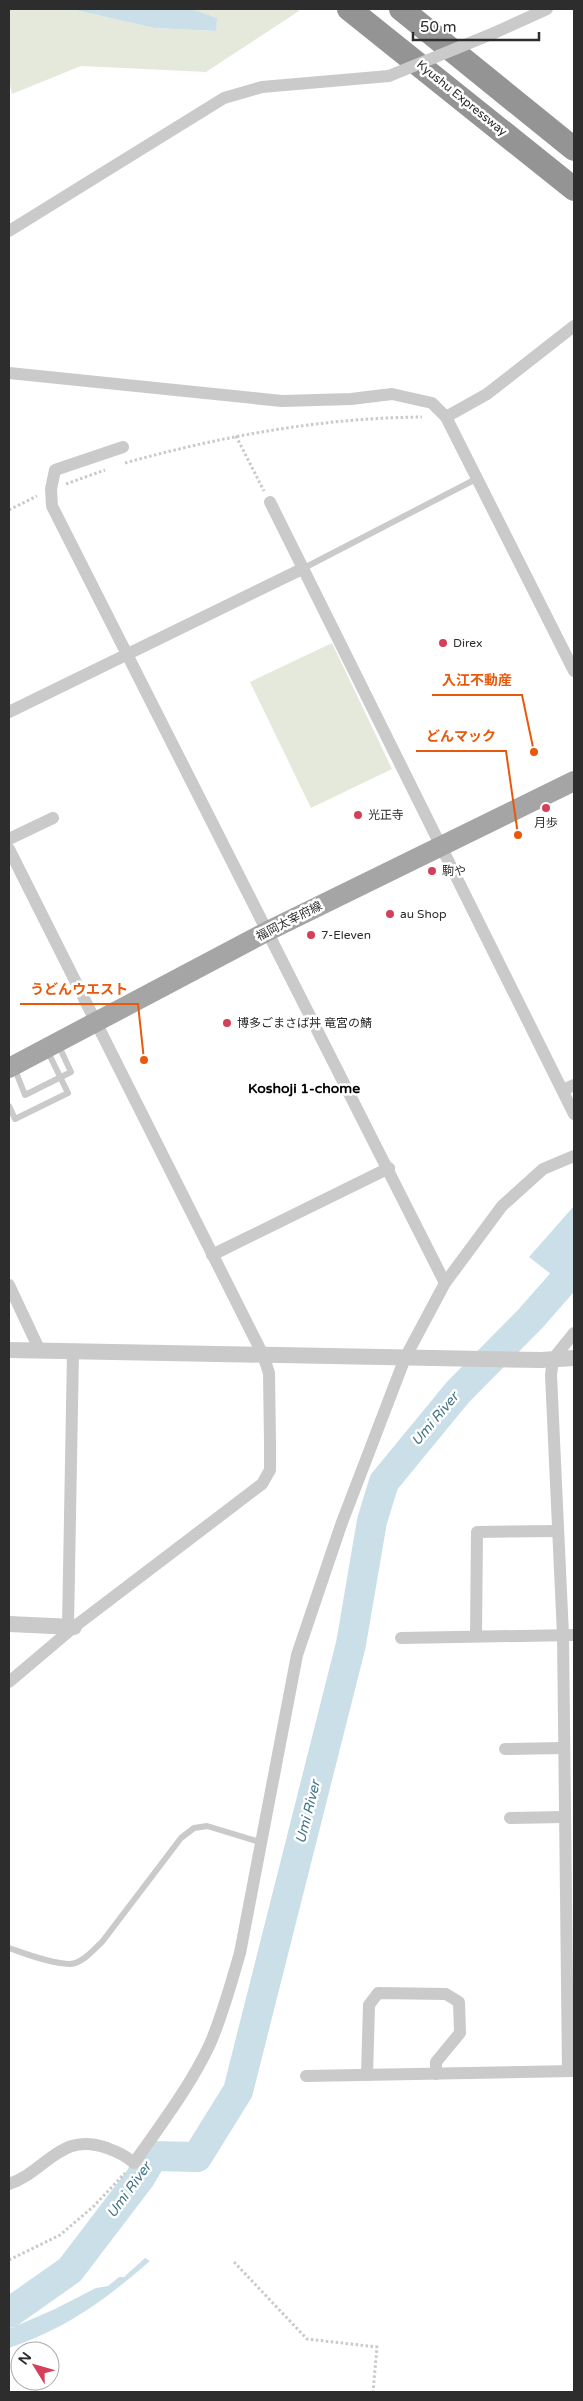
<svg xmlns="http://www.w3.org/2000/svg" width="583" height="2401" viewBox="0 0 583 2401" font-family="'Varela Round','Noto Sans JP',sans-serif">
  <style>
    .green { fill: #e5e9dc }
    .water { fill: #cadfe8 }
    .lines { fill: none; stroke-linecap: round; stroke-linejoin: round }
    .river { stroke: #cadfe8; stroke-width: 30 }
    .path { stroke: #cacaca; stroke-width: 3; stroke-dasharray: 2.5 2.5; stroke-linecap: butt }
    .service { stroke: #cacaca; stroke-width: 6 }
    .minor { stroke: #cacaca; stroke-width: 12 }
    .tertiary { stroke: #cacaca; stroke-width: 16 }
    .primary { stroke: #a5a5a5; stroke-width: 20 }
    .motorway { stroke: #949494; stroke-width: 24 }
    .minor-bridge { stroke: #cacaca; stroke-width: 12 }
    .poi-dot { fill: #d43f59; stroke: #fff; stroke-width: 2 }
    .labels { text-anchor: middle; dominant-baseline: central; stroke-width: 5; stroke-linejoin: round; paint-order: stroke }
    .street-label { font-size: 12px; fill: #2d2d2d; stroke: #fff }
    .poi-label { font-size: 12px; fill: #2d2d2d; stroke: #fff; text-anchor: start }
    .neighbourhood-label { font-size: 14px; font-weight: bold; fill: #000; stroke: #fff }
    .water-label { font-size: 14px; font-style: italic; fill: #437487; stroke: #fff }
    .leader { fill: none; stroke: #e8590c; stroke-width: 2 }
    .callout-dot { fill: #e8590c; stroke: #fff; stroke-width: 2 }
    .callout-label { font-size: 14px; text-anchor: middle; font-weight: bold; fill: #e8590c; stroke: #fff; stroke-width: 5; stroke-linejoin: round; paint-order: stroke }
  </style>
  <rect width="100%" height="100%" fill="#fff"/>
  <!-- green -->
  <g class="green">
    <polygon points="9,9 71,9 154,28 215,31 216,18 192,9 298,9 299,11 206,72 81,66 12,94 9,80"/>
    <polygon points="332,643 392,769 311,808 250,682"/>
  </g>
  <!-- water -->
  <g class="water">
    <polygon points="71,9 192,9 217,18 216,31 154,28"/>
    <polygon points="574,1206 574,1292 529,1257"/>
    <path d="M145,2258l5,3c-48,41 -81,66 -141,87v-19l46,-20 41,-21 12,-2 11,-9h5z"/>
  </g>
  <g class="lines">
    <!-- river -->
    <polyline class="river" points="9,2313 70,2270 140,2178 153,2156 197,2157 238,2091 351,1644 372,1521 384,1482 458,1392 531,1318 574,1269"/>
    <!-- path -->
    <g class="path">
      <polyline points="236,436 264,491"/>
      <path d="M125,463c97,-27 196,-45 297,-46"/>
      <polyline points="66,484 105,470"/>
      <polyline points="9,510 37,496"/>
      <polyline points="9,2260 60,2235 94,2206 125,2173"/>
      <polyline points="234,2262 307,2339 377,2347 373,2392"/>
    </g>
    <!-- service -->
    <g class="service">
      <polyline points="304,568 476,479"/>
      <polyline points="14,1067 25,1095 71,1072 58,1044"/>
      <polyline points="9,1106 15,1119 68,1093 47,1050"/>
      <path d="M9,1948c17,6 43,16 61,16 13,-1 23,-14 32,-22l79,-104 13,-10 13,-2 53,16"/>
    </g>
    <!-- minor -->
    <g class="minor">
      <polyline points="494,33 547,9"/>
      <polyline points="9,231 224,98 262,87 389,76"/>
      <polyline points="9,373 282,401 351,399 392,394 432,403 446,417 574,671"/>
      <polyline points="446,417 487,394 574,326"/>
      <polyline points="123,447 55,470 51,489 52,506 445,1283"/>
      <polyline points="270,502 574,1114"/>
      <polyline points="9,712 304,568"/>
      <polyline points="9,839 53,818"/>
      <polyline points="9,849 263,1355 269,1373 270,1442 270,1470 262,1484 74,1627 9,1682"/>
      <polyline points="563,1090 574,1085"/>
      <polyline points="212,1255 389,1168"/>
      <polyline points="9,1285 40,1351"/>
      <polyline points="68,1627 73,1351"/>
      <polyline points="476,1636 477,1532 558,1531"/>
      <polyline points="401,1638 574,1635"/>
      <polyline points="505,1749 564,1748"/>
      <polyline points="510,1818 565,1817"/>
      <polyline points="568,2071 563,1635 551,1375 553,1359 574,1333"/>
      <polyline points="367,2075 369,2005 378,1993 446,1994 459,2002 460,2033 436,2062 436,2074"/>
      <polyline points="306,2076 574,2071"/>
      <path d="M9,2184c38,-13 51,-53 98,-36 10,4 18,7 27,15 26,-37 57,-78 76,-119 13,-30 21,-61 30,-91l57,-298 44,-130 64,-167 40,-75 57,-77 41,-37 31,-13"/>
    </g>
    <!-- tertiary -->
    <g class="tertiary">
      <polyline points="9,1350 541,1360 574,1358"/>
      <polyline points="9,1624 74,1627"/>
    </g>
    <!-- primary -->
    <polyline class="primary" points="9,1068 268,931 574,781"/>
    <!-- motorway -->
    <g class="motorway">
      <polyline points="349,9 574,189"/>
      <polyline points="401,9 574,149"/>
    </g>
    <!-- minor-bridge -->
    <polyline class="minor-bridge" points="389,76 494,33"/>
  </g>
  <!-- markers -->
  <g class="poi-dot">
    <circle cx="443" cy="643" r="5"/>
    <circle cx="546" cy="808" r="5"/>
    <circle cx="358" cy="815" r="5"/>
    <circle cx="432" cy="871" r="5"/>
    <circle cx="390" cy="914" r="5"/>
    <circle cx="311" cy="935" r="5"/>
    <circle cx="227" cy="1023" r="5"/>
  </g>
  <g class="labels">
    <!-- street labels -->
    <g class="street-label">
      <text transform="translate(462 98) rotate(39)">Kyushu Expressway</text>
      <text transform="translate(289 921) rotate(-27)">福岡太宰府線</text>
    </g>
    <!-- poi labels -->
    <g class="poi-label">
      <text x="453" y="643">Direx</text>
      <text x="368" y="815">光正寺</text>
      <text x="546" y="823" text-anchor="middle">月歩</text>
      <text x="442" y="871">駒や</text>
      <text x="400" y="914">au Shop</text>
      <text x="321" y="935">7-Eleven</text>
      <text x="237" y="1023">博多ごまさば丼 竜宮の鯖</text>
    </g>
    <!-- neighbourhood labels -->
    <g class="neighbourhood-label">
      <text x="304" y="1088">Koshoji 1-chome</text>
    </g>
    <!-- water labels -->
    <g class="water-label">
      <text transform="translate(435 1419) rotate(-50)">Umi River</text>
      <text transform="translate(308 1812) rotate(-76)">Umi River</text>
      <text transform="translate(129 2190) rotate(-54)">Umi River</text>
    </g>
  </g>
  <!-- callouts -->
  <path class="leader" d="M534 752L522 695H432M518 835L506 751H416M144 1060L138 1004H20"/>
  <g class="callout-dot">
    <circle cx="534" cy="752" r="5"/>
    <circle cx="518" cy="835" r="5"/>
    <circle cx="144" cy="1060" r="5"/>
  </g>
  <g class="callout-label">
    <text x="477" y="685">入江不動産</text>
    <text x="461" y="741">どんマック</text>
    <text x="79" y="994">うどんウエスト</text>
  </g>
  <!-- border -->
  <rect width="583" height="2401" fill="none" stroke="#2d2d2d" stroke-width="20"/>
  <!-- north arrow -->
  <g transform="translate(35 2366) rotate(307)"><circle r="24" fill="#ffffff" stroke="#ababab"/>
  <path d="M0-4L9 19L0 12L-9 19Z" fill="#d43f59"/>
  <text y="-8" font-size="14" font-weight="bold" text-anchor="middle" fill="#2d2d2d">N</text>
  </g>
  <!-- scale -->
  <path d="M413 32v8h126v-8" fill="none" stroke="#2d2d2d" stroke-width="2.5"/>
  <text x="420" y="32" font-size="15" fill="#2d2d2d" stroke="#ffffff" stroke-width="4" paint-order="stroke">50 m</text>
</svg>
